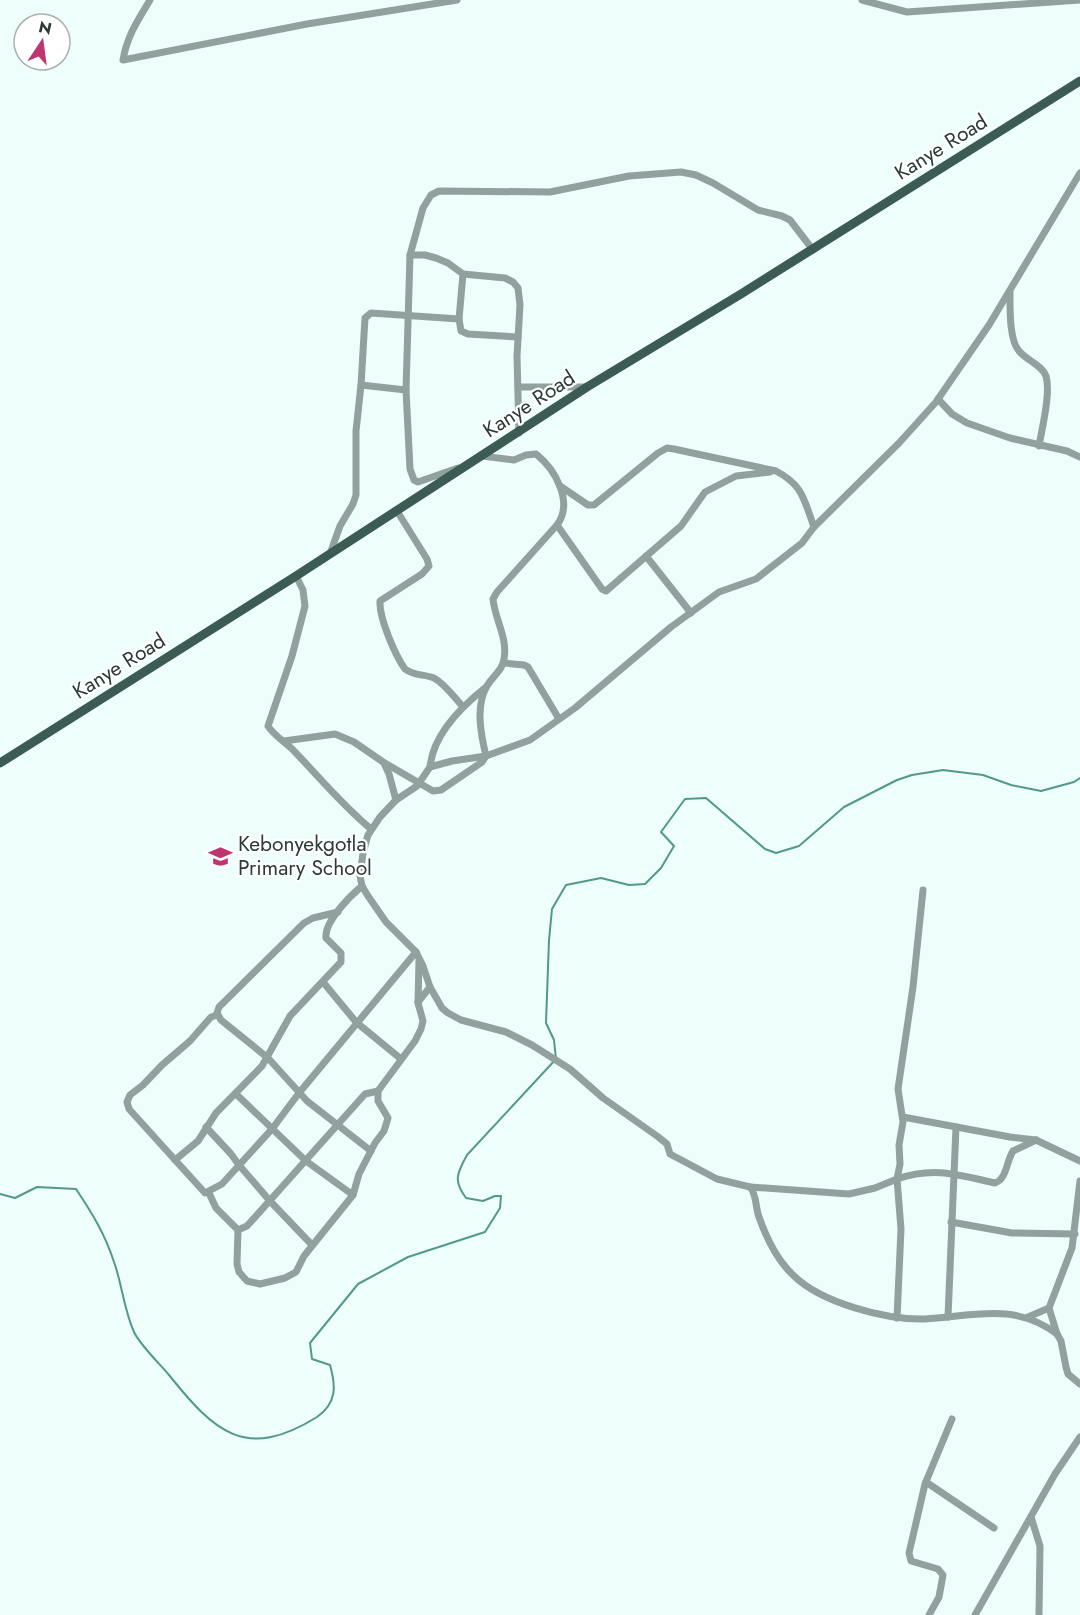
<svg xmlns="http://www.w3.org/2000/svg" width="1080" height="1615" viewBox="0 0 1080 1615" font-family="Jost,sans-serif">
  <style>
    .lines { fill: none; stroke-linecap: round; stroke-linejoin: round }
    .stream { stroke: #51998b; stroke-width: 2 }
    .minor { stroke: #91a29e; stroke-width: 7 }
    .major { stroke: #3c5b54; stroke-width: 9 }
    .labels { text-anchor: middle; dominant-baseline: central; stroke-width: 4.5; stroke-linejoin: round; paint-order: stroke }
    .street-label { font-size: 21px; fill: #2a3b37; stroke: #fff }
    .poi-label { font-size: 21px; fill: #2a3b37; stroke: #fff; text-anchor: start }
  </style>
  <rect width="100%" height="100%" fill="#eefefa"/>
  <g class="lines">
    <!-- stream -->
    <path class="stream" d="M0,1194l15,4 22,-11 39,2c16,24 29,45 38,73 8,22 10,48 20,70 6,13 25,31 35,43 45,56 76,87 148,42 20,-14 19,-31 13,-52l-18,-6 -2,-16 48,-59 50,-27 77,-25 15,-24 1,-12h-6l-12,5 -17,-3c-13,-17 -9,-25 1,-43l89,-96 -2,-19 -8,-17 3,-83 3,-31 14,-24 35,-7 28,7 16,-1 16,-16 13,-22 -13,-14 24,-33 21,-1 59,51 11,4 23,-7 45,-39 53,-27 15,-5 31,-5 40,5 28,10 30,6 33,-9 6,-4"/>
    <!-- minor -->
    <g class="minor">
      <path d="M150,0c-12,20 -23,36 -27,60l184,-36 150,-24"/>
      <polyline points="862,0 907,12 1080,0"/>
      <polyline points="410,255 425,255 436,258 448,263 463,274 505,278 513,282 518,288 520,305 517,356 519,433"/>
      <polyline points="463,274 459,319 461,331 468,334 518,337"/>
      <path d="M1010,292c0,15 -1,48 9,59 7,9 23,14 27,25 5,17 -4,52 -7,70"/>
      <polyline points="361,385 406,390"/>
      <polyline points="518,387 587,387"/>
      <polyline points="938,399 952,414 967,423 1010,438 1067,451 1080,457"/>
      <polyline points="458,468 418,482 414,480 410,469 406,390 410,255 423,208 431,195 439,191 550,192 629,176 681,172 696,175 713,183 758,210 782,216 790,220 813,250"/>
      <path d="M560,486l28,19h6l64,-52 9,-5 7,1 102,22c27,14 28,29 38,56"/>
      <path d="M397,511l30,48 2,7 -7,8 -42,27c-1,17 15,54 25,68 9,7 19,5 29,9 11,6 20,19 29,29"/>
      <polyline points="557,525 602,589 606,591 681,526 705,492 736,476 770,472"/>
      <polyline points="330,554 340,526 353,504 356,495 356,431 361,385 365,318 371,313 459,319"/>
      <polyline points="646,556 691,613"/>
      <path d="M296,576l7,14 2,16 -13,50 -24,70c6,10 19,17 27,26 25,26 48,54 76,77"/>
      <polyline points="504,663 524,665 528,667 559,719"/>
      <path d="M284,741l51,-7 19,8 29,20 50,29 8,-1 41,-28 4,-6c-5,-21 -11,-50 1,-70 5,-9 16,-16 17,-27 4,-21 -9,-39 -11,-60l4,-7 60,-67c17,-23 -2,-56 -21,-71l-10,1 -12,5 -32,-4"/>
      <polyline points="384,763 389,774 396,800"/>
      <path d="M430,767c3,-32 31,-60 55,-79"/>
      <polyline points="338,912 313,918 304,923 219,1007 217,1013 221,1020 268,1058 307,1101 371,1151"/>
      <polyline points="323,982 356,1022 401,1059"/>
      <polyline points="418,1002 430,987"/>
      <polyline points="217,1015 211,1017 190,1041 162,1065 143,1085 130,1095 127,1102 129,1109 205,1193 222,1184 272,1129 299,1093 416,952"/>
      <polyline points="236,1094 306,1161 353,1195"/>
      <polyline points="903,1117 1010,1137 1036,1140 1080,1161"/>
      <polyline points="206,1127 231,1154 239,1165 270,1201 312,1245"/>
      <path d="M175,1160l23,-19 18,-28 46,-47 28,-50 51,-54v-9l-15,-15c-2,-16 24,-42 36,-52"/>
      <polyline points="1080,1181 1072,1248 1049,1308 1057,1334 1061,1341 1066,1367 1068,1374 1080,1384"/>
      <polyline points="750,1187 849,1194 875,1188 897,1179 900,1164 899,1145 903,1122 898,1089 913,987 923,890"/>
      <polyline points="209,1193 216,1208 238,1230 237,1264 239,1272 247,1281 260,1284 285,1278 296,1272 304,1256 353,1195 359,1174 375,1143 384,1131 388,1118 378,1101 378,1091 415,1041 421,1029 423,1021 418,1003 419,960"/>
      <polyline points="951,1222 1012,1233 1075,1234"/>
      <polyline points="238,1230 247,1226 365,1094 378,1091"/>
      <polyline points="948,1317 956,1127"/>
      <polyline points="1028,1317 1049,1308"/>
      <path d="M897,1318l4,-89 -4,-50c37,-13 62,-4 98,4 12,-4 11,-21 18,-32l23,-11"/>
      <path d="M1057,1334c-43,-32 -83,-18 -132,-15 -39,1 -104,-16 -132,-44 -16,-15 -27,-38 -34,-58 -4,-11 -2,-22 -9,-30l-33,-8 -47,-25 -3,-10 -10,-8 -54,-38 -33,-29 -38,-24 -26,-13 -45,-12 -13,-7 -6,-5 -12,-21 -7,-21 -7,-14 -30,-30 -18,-26 -6,-10 -2,-10 3,-23 5,-18 12,-18 16,-17 21,-14 13,-19 22,-6 34,-5 44,-16 45,-32 96,-81 48,-35 37,-13 46,-36 12,-16 85,-84 37,-41 53,-77 91,-152"/>
      <polyline points="926,1482 994,1528"/>
      <polyline points="1031,1517 1040,1546 1039,1615"/>
      <polyline points="929,1615 939,1597 943,1575 938,1569 911,1561 909,1553 925,1484 952,1419"/>
      <polyline points="975,1615 1055,1474 1080,1437"/>
    </g>
    <!-- major -->
    <polyline class="major" points="0,763 296,576 587,387 741,294 1080,81"/>
  </g>
  <!-- icons -->
  <defs>
    <symbol id="school-bare" viewBox="-9 -9 18 18"><path d="M0-5L7-2L0 1L-7-2ZM-4 1L0 2.5L4 1V4Q0 6-4 4Z" fill="#bf356f" stroke="#fff" stroke-width="2.5" paint-order="stroke"/></symbol>
  </defs>
  <g fill-rule="evenodd">
    <use href="#school-bare" x="204" y="840" width="33" height="33"/>
  </g>
  <g class="labels">
    <!-- street labels -->
    <g class="street-label">
      <text transform="translate(941 147) rotate(-32)">Kanye Road</text>
      <text transform="translate(529 404) rotate(-33)">Kanye Road</text>
      <text transform="translate(119 666) rotate(-32)">Kanye Road</text>
    </g>
    <!-- poi labels -->
    <g class="poi-label">
      <text x="238" y="844">Kebonyekgotla<tspan x="238" dy="24">Primary School</tspan></text>
    </g>
  </g>
  <!-- north arrow -->
  <g transform="translate(42 42) rotate(13)"><circle r="28" fill="#ffffff" stroke="#aab1af" stroke-width="1.5"/>
  <path d="M0-4.5L10 22L0 15L-10 22Z" fill="#bf356f"/>
  <text y="-9" font-size="16" font-weight="bold" text-anchor="middle" fill="#2a3b37">N</text>
  </g>
</svg>
